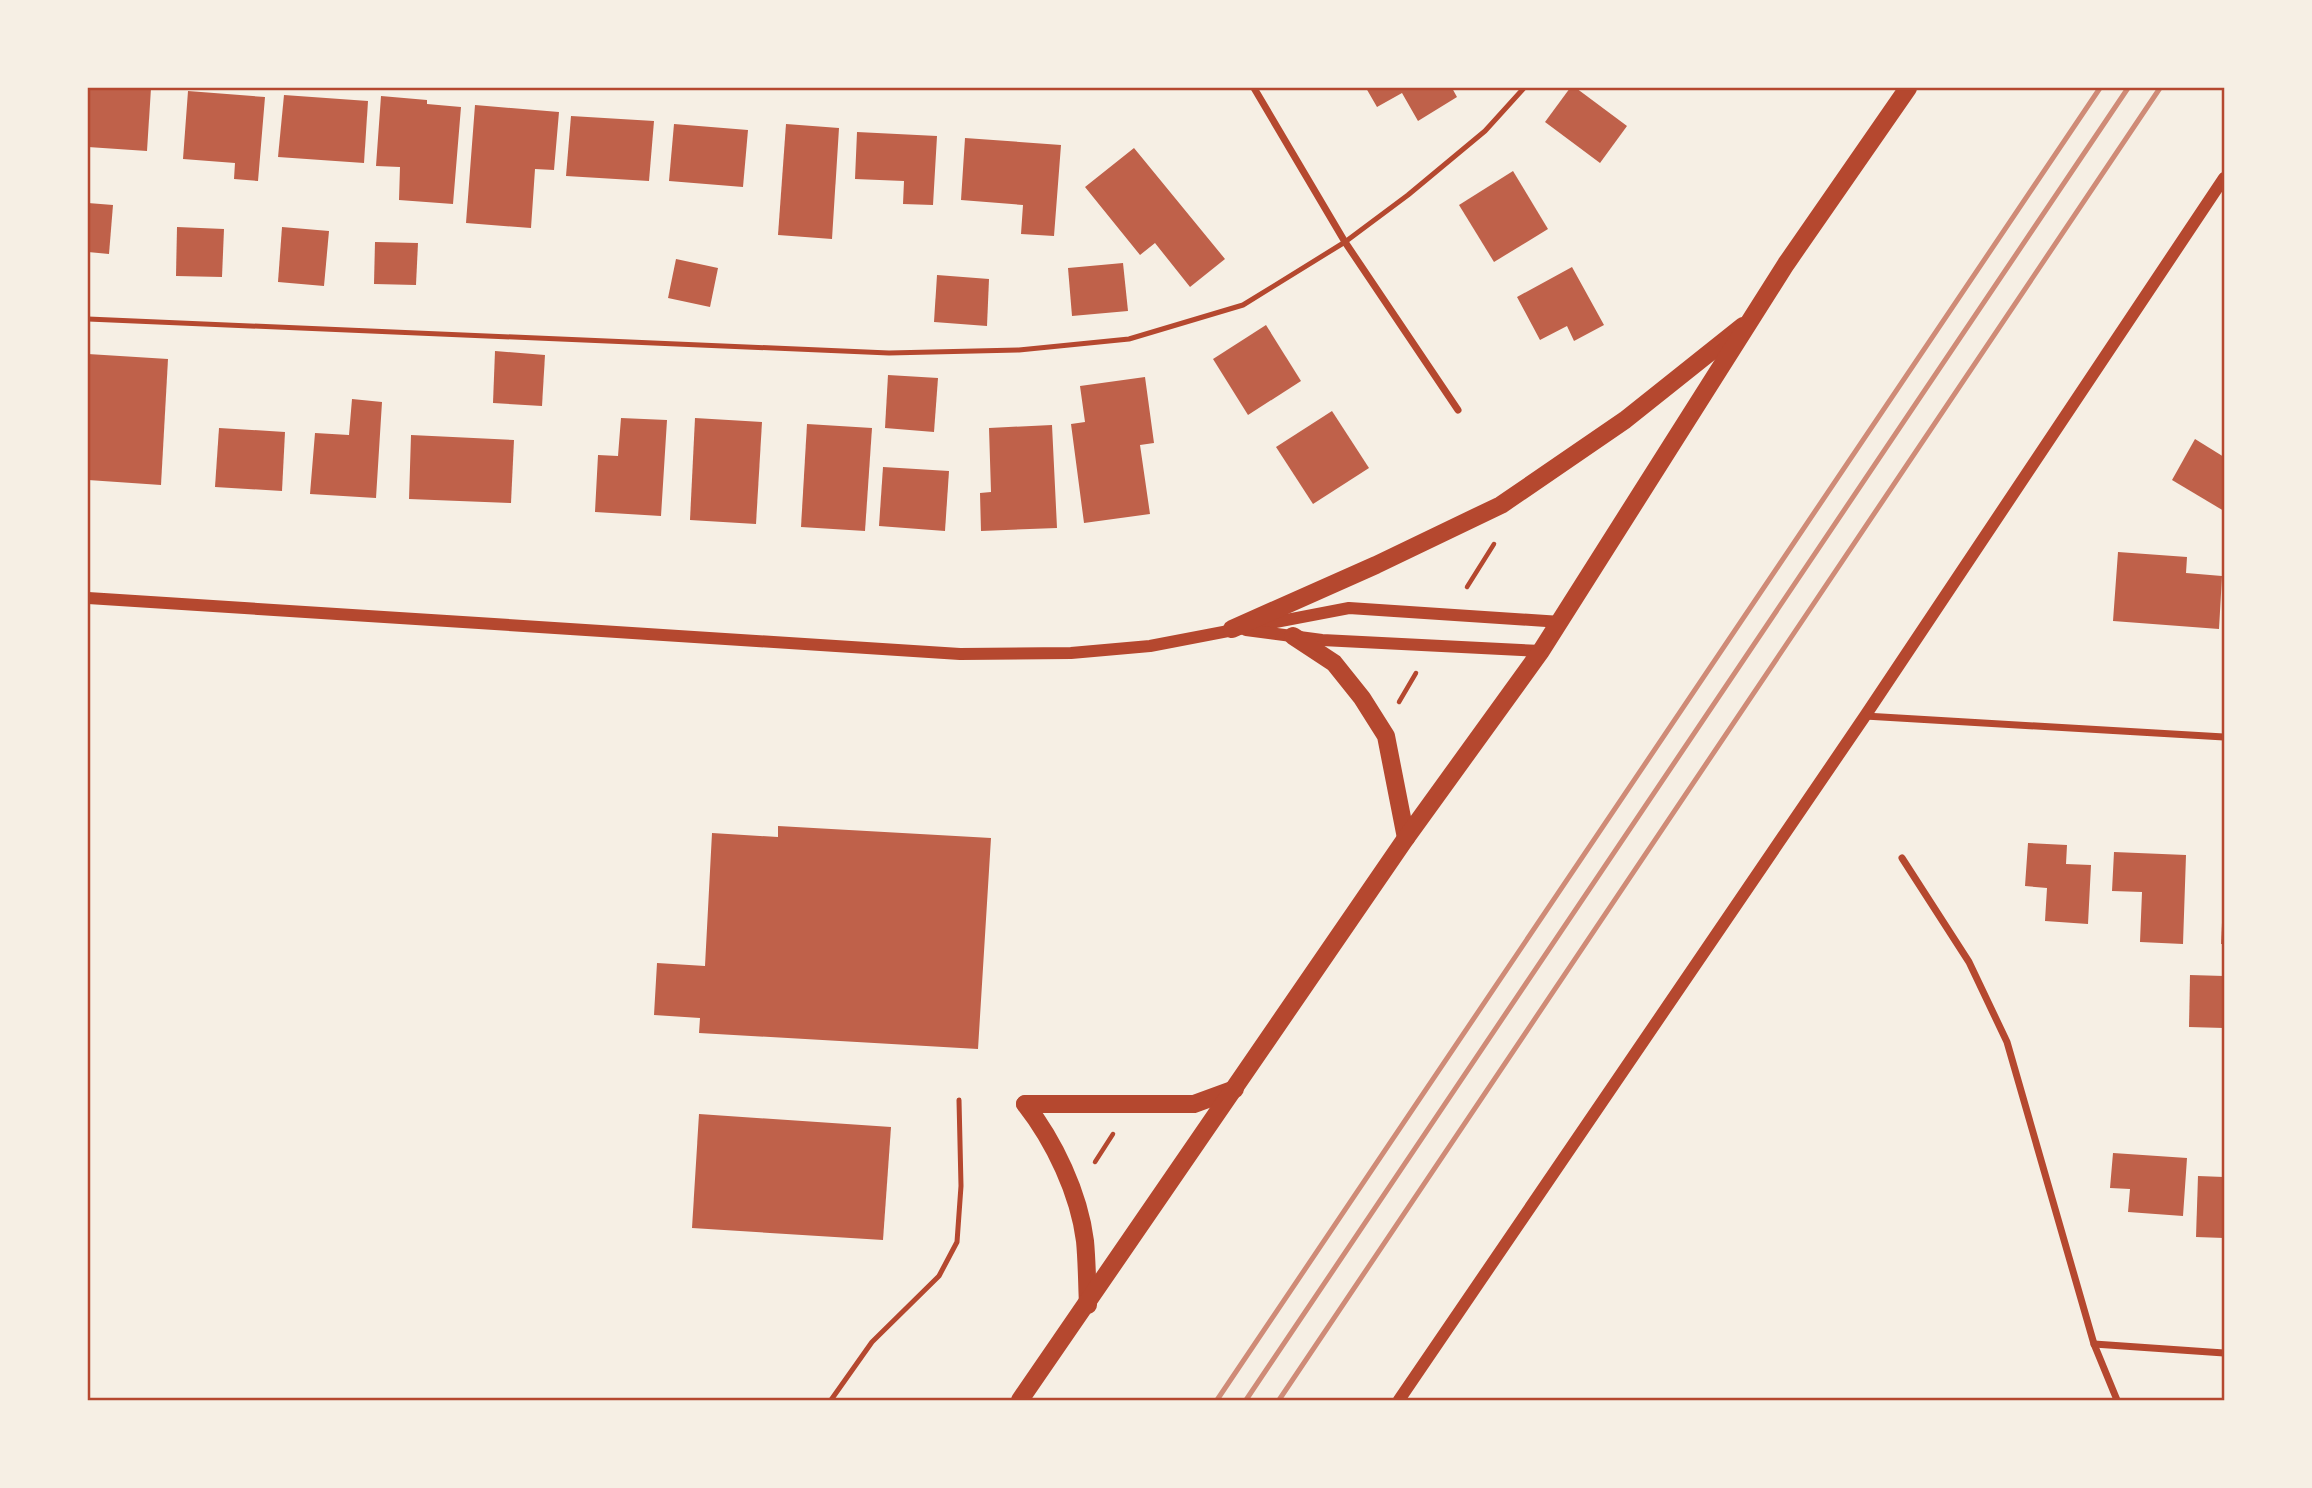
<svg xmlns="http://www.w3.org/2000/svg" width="2312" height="1488" viewBox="0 0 2312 1488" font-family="'Nunito Sans',sans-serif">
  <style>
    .building { fill: #bf614a }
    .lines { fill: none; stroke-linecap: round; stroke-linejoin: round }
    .path { stroke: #b5482f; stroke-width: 4.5 }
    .service { stroke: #b5482f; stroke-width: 5 }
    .minor { stroke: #b5482f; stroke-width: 7 }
    .tertiary { stroke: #b5482f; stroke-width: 12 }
    .primary { stroke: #b5482f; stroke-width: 18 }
    .rail { stroke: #cf8b77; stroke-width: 5 }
    .neatline { fill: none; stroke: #b5482f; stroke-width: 2.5 }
  </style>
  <rect width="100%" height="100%" fill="#f6efe4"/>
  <!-- building -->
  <g class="building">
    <polygon points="88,88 151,88 147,151 88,147"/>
    <polygon points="1366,88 1452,88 1457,97 1418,121 1402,93 1377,107"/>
    <polygon points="1570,88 1576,88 1627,126 1600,163 1545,122"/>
    <polygon points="188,91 265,97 258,181 234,179 235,163 183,159"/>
    <polygon points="284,95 368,101 364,163 278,157"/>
    <polygon points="381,96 427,100 427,104 461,107 453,204 399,200 400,167 376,166"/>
    <polygon points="475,105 559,112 554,170 535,169 531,228 466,223"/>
    <polygon points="571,116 654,121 649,181 566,176"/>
    <polygon points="674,124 748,130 743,187 669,181"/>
    <polygon points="786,124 839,128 832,239 778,235"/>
    <polygon points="857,132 937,136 933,205 903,204 904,181 855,179"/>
    <polygon points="965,138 1061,145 1054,236 1021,234 1023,205 961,200"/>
    <polygon points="1134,148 1225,259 1190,287 1155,243 1140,255 1085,187"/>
    <polygon points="1513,171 1548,229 1494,262 1459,205"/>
    <polygon points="88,203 113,205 109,254 88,252"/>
    <polygon points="177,227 224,229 222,277 176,276"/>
    <polygon points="282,227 329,231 324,286 278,282"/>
    <polygon points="375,242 418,243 416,285 374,284"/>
    <polygon points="676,259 718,268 710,307 668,298"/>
    <polygon points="1123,263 1128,311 1072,316 1068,268"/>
    <polygon points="1572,267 1604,325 1574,341 1567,326 1540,340 1517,297"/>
    <polygon points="937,275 989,279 987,326 934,322"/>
    <polygon points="1266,325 1301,381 1248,415 1213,359"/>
    <polygon points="495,351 545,355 542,406 493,403"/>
    <polygon points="88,354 168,359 161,485 88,480"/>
    <polygon points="888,375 938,378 934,432 885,428"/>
    <polygon points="1145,377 1154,443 1140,445 1150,514 1084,523 1071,424 1085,422 1080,386"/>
    <polygon points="352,399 382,402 376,498 310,494 315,433 349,435"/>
    <polygon points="1332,411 1369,468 1313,504 1276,447"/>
    <polygon points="621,418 667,420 661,516 595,512 598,455 618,456"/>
    <polygon points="695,418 762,422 756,524 690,520"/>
    <polygon points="807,424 872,428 865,531 801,527"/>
    <polygon points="1052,425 1057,528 981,531 980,493 991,492 989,428"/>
    <polygon points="219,428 285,432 282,491 215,487"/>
    <polygon points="411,435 514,440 511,503 409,499"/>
    <polygon points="2195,439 2224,457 2224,511 2172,480"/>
    <polygon points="883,467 949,471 945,531 879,526"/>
    <polygon points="2118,552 2187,557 2186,573 2222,576 2219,629 2113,621"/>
    <polygon points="778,826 991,838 978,1049 699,1033 700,1018 654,1015 657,963 705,966 712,833 778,837"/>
    <polygon points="2028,843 2067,845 2066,864 2091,865 2088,924 2045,921 2047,888 2025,886"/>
    <polygon points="2114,852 2186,855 2183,944 2140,942 2142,892 2112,891"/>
    <polygon points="2222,923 2224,923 2224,944 2221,944"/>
    <polygon points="2190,975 2224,976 2224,1028 2189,1027"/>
    <polygon points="699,1114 891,1127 883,1240 692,1228"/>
    <polygon points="2113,1153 2187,1158 2183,1216 2128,1212 2130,1189 2110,1188"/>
    <polygon points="2198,1176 2224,1177 2224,1238 2196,1237"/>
  </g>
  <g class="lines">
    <!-- path -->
    <g class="path">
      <polyline points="1467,587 1494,544"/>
      <polyline points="1399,702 1416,673"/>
      <polyline points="1095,1162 1113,1134"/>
    </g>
    <!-- service -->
    <g class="service">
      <polyline points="88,319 889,353 1019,350 1129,339 1243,305 1345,242 1408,195 1485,131 1524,88"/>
      <polyline points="831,1400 872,1342 939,1276 957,1242 961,1186 959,1100"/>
    </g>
    <!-- minor -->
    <g class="minor">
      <polyline points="1254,88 1345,242 1458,410"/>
      <polyline points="1865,716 2224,737"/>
      <polyline points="1902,858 1969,962 2007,1042 2094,1344 2117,1400"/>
      <polyline points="2094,1344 2224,1353"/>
    </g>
    <!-- tertiary -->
    <g class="tertiary">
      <polyline points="88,598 960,654 1071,653 1150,646 1349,608 1561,622"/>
      <polyline points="1246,630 1322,640 1541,651"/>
      <polyline points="1399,1400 1865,716 2224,178"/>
    </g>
    <!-- primary -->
    <g class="primary">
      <polyline points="1232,629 1376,565 1501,505 1625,420 1743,326"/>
      <polyline points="1293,636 1334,663 1362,698 1386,736 1406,838"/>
      <path d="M1025,1104c29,37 54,89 60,137 2,21 2,43 3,64"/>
      <polyline points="1025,1104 1194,1104 1235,1089"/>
      <polyline points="1020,1400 1406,838 1541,651 1786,264 1908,88"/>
    </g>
    <!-- rail -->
    <g class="rail">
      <polyline points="1217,1400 2100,88"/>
      <polyline points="1246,1400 2128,88"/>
      <polyline points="1279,1400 2160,88"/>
    </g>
  </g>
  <!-- border -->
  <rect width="2312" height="1488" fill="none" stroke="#f6efe4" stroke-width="178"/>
  <rect x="89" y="89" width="2134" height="1310" class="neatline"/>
</svg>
